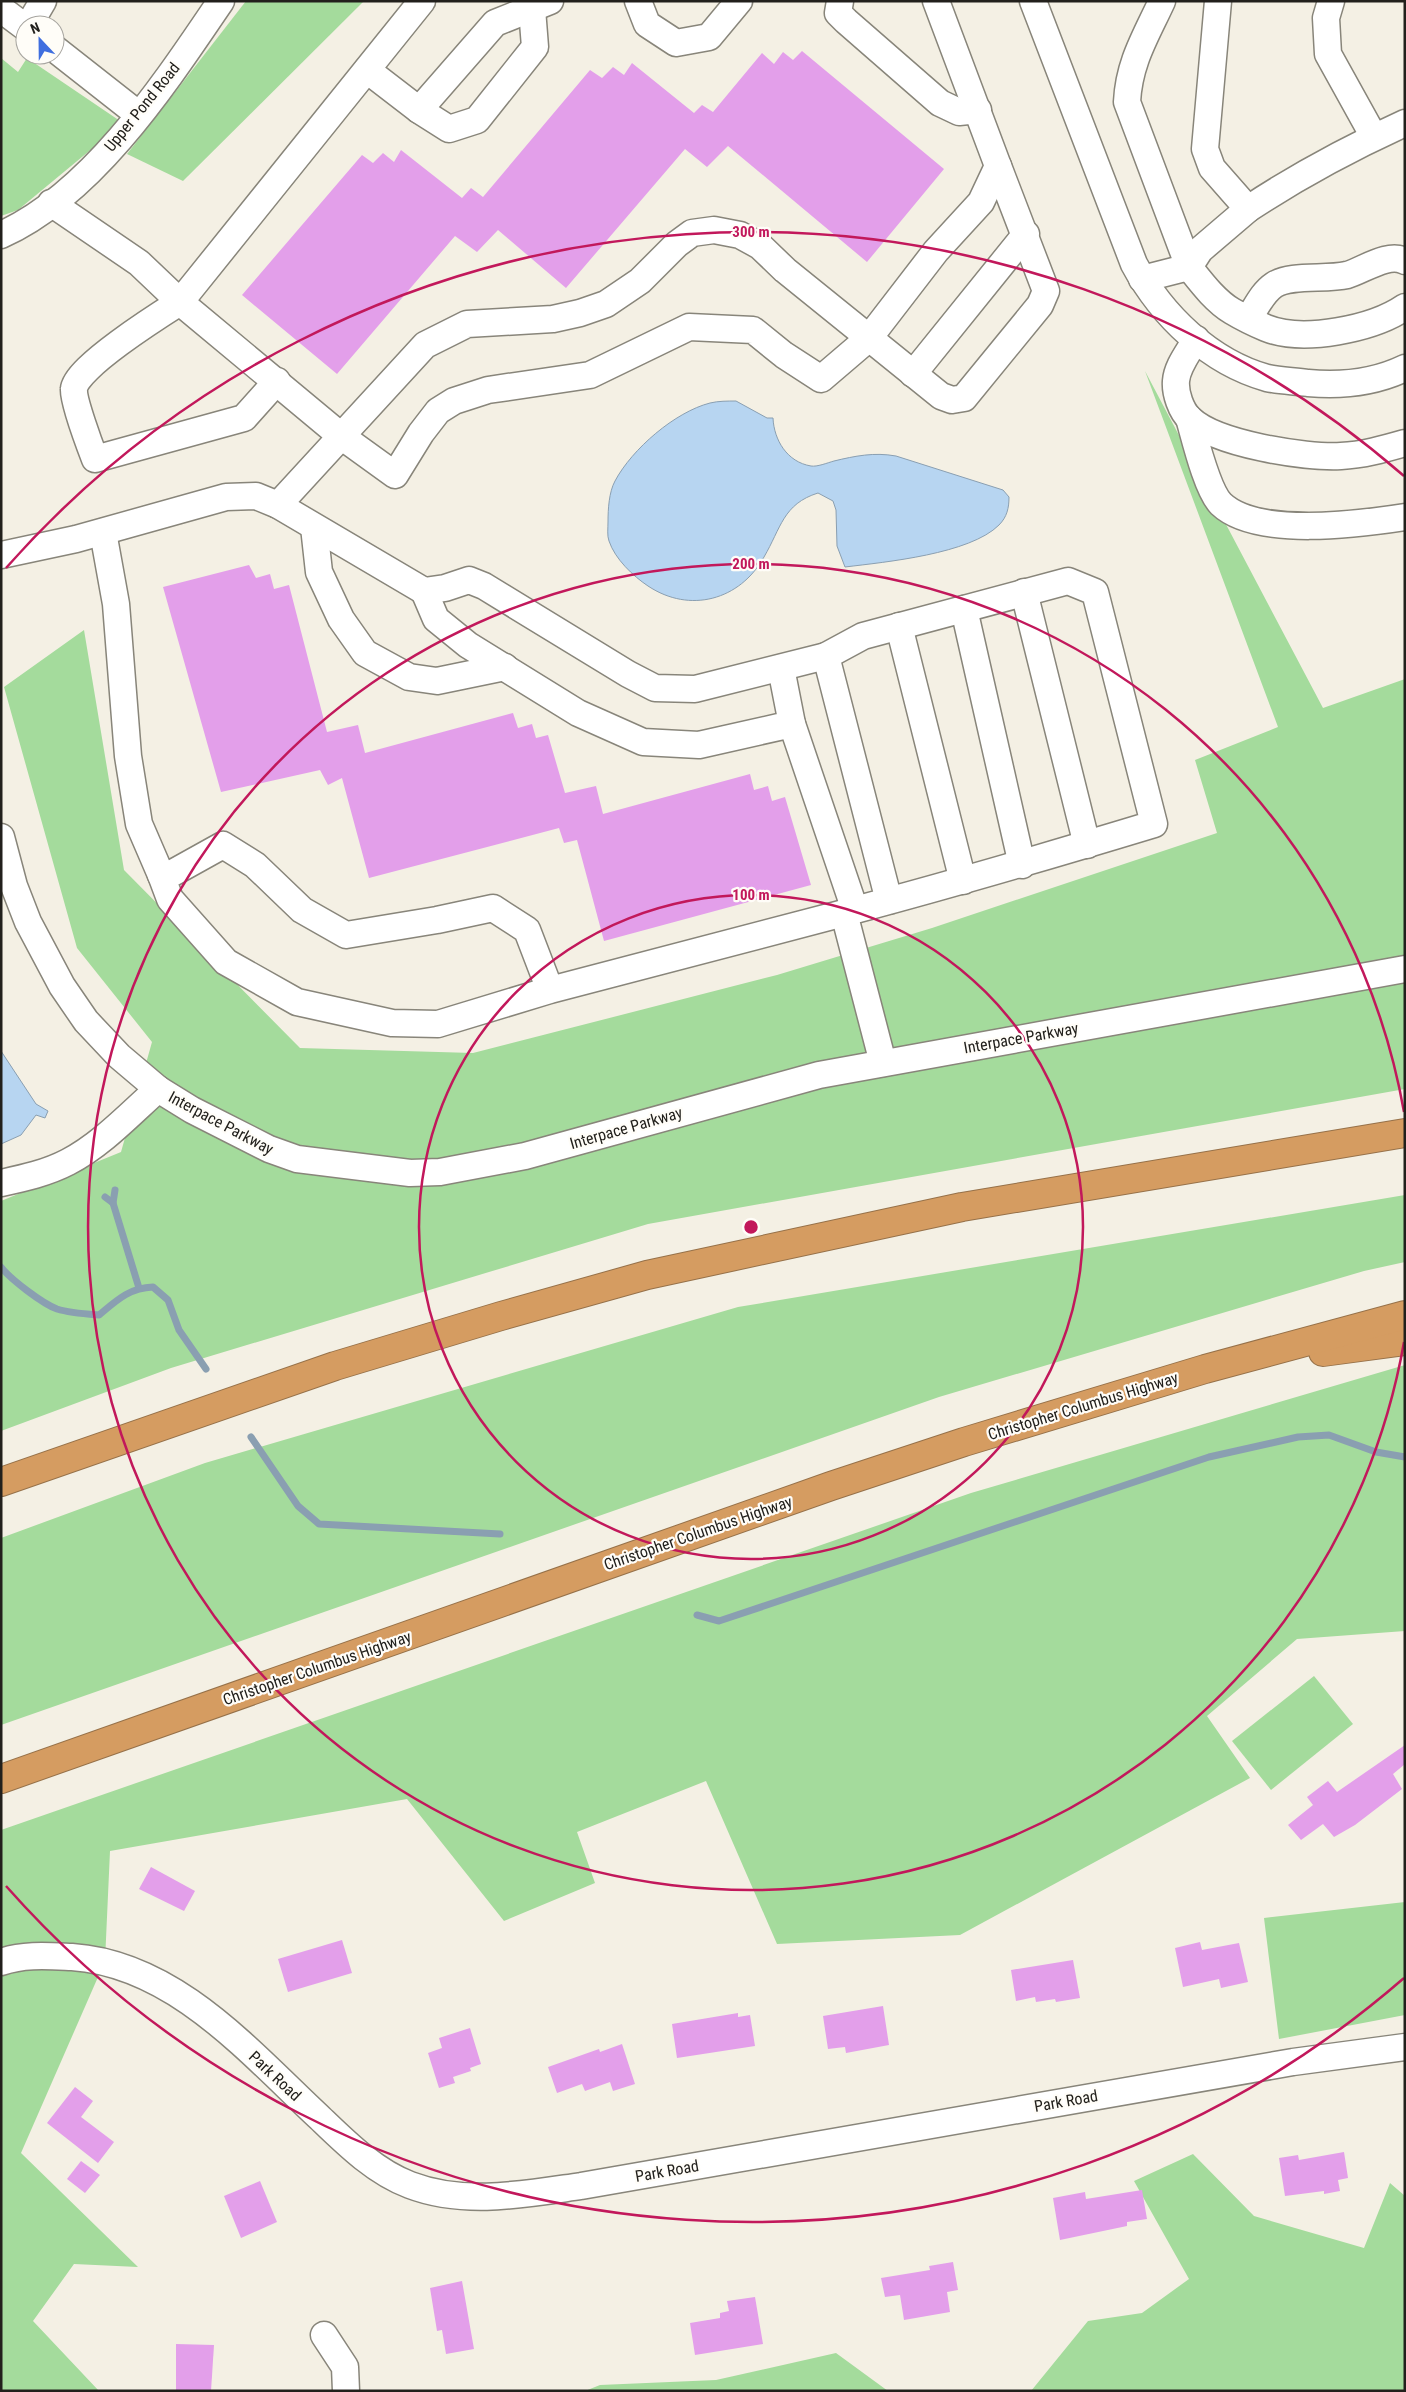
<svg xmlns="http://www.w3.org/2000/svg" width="1406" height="2392" viewBox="0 0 1406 2392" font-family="'Roboto Condensed',sans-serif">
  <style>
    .green { fill: #a4db9c }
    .water { fill: #b7d5f1; stroke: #8a9fb1 }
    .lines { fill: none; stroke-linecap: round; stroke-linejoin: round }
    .stream { stroke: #8a9fb1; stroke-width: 7 }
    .building { fill: #e39fea }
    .minor-casing { stroke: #88857a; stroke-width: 29 }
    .highway-casing { stroke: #967149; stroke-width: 30 }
    .minor { stroke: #fff; stroke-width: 26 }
    .highway { stroke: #d59c61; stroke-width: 28 }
    .ring { fill: none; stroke: #c2185b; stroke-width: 2.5 }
    .labels { text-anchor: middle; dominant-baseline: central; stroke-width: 4.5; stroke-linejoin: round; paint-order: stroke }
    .street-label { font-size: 16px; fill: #22201c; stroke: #fffdf8 }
    .centre { fill: #c2185b; stroke: #fffdf8; stroke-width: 2.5 }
    .ring-label { font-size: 15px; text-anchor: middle; font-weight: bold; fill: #c2185b; stroke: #fffdf8; stroke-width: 4.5; stroke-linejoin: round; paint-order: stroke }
  </style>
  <rect width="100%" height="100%" fill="#f4f0e4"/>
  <!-- green -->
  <g class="green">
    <polygon points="246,1 364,1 183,181 127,154"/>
    <polygon points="1,58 18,72 27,58 123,123 18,210 1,216"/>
    <polygon points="1145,371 1323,708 1405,679 1405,1089 648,1224 171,1368 1,1431 1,1201 121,1152 152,1042 77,948 4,687 84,630 124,870 300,1048 473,1053 777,975 932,928 1217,833 1195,760 1278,727"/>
    <polygon points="1405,1195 1405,1262 1364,1271 939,1397 1,1725 1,1538 205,1463 738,1307"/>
    <polygon points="1405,1365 1405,1631 1297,1639 1207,1716 1250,1778 960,1935 777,1944 706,1781 577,1832 595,1883 504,1921 407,1799 110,1851 105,1961 21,2153 138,2267 74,2264 33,2321 99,2391 1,2391 1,1830 971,1493"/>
    <polygon points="1314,1676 1353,1724 1271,1790 1232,1741"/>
    <polygon points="1405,1902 1405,2015 1279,2039 1264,1918"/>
    <polygon points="1193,2154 1254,2216 1364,2248 1390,2183 1405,2196 1405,2391 1031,2391 1088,2321 1142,2313 1189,2279 1134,2181"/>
    <polygon points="836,2353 888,2391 585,2391 600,2385 716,2380"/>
  </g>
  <!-- water -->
  <g class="water">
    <path d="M736,401l31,17h6c1,22 14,44 38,48 6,1 16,-3 23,-5 21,-5 40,-9 62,-5l107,34 6,7c0,11 -2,20 -10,28 -29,29 -113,37 -154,42l-8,-21 -1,-36 -3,-9 -15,-8c-35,11 -37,35 -54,64 -24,43 -74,57 -116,29 -15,-10 -33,-27 -39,-45 -2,-5 -1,-13 -1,-19 0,-13 1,-30 7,-41 17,-32 60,-69 95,-78 8,-2 18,-2 26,-2z"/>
    <polygon points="1,1051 36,1104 48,1111 45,1118 36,1115 21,1135 1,1144"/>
  </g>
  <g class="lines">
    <!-- stream -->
    <g class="stream">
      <polyline points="105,1197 113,1203 139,1288"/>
      <polyline points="113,1203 115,1190"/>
      <path d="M1,1267c9,12 42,37 56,42 13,4 29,5 42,6 18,-15 30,-27 54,-28l15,13 11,30 27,39"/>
      <polyline points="251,1437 298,1506 319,1524 500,1534"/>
      <polyline points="697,1615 719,1621 1209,1457 1298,1437 1329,1435 1376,1452 1405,1457"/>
    </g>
  </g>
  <!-- building -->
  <g class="building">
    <polygon points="802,51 944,169 867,262 728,146 707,167 685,149 566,288 498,230 477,252 455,236 337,374 242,295 362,155 373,163 383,153 394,162 401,150 462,198 471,188 483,197 590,70 602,78 613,67 624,75 632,63 694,113 702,105 713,112 762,53 774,64 783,52 793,60"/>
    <polygon points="249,565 256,578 270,574 274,589 289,585 327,732 358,725 365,753 513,713 518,728 532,724 536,738 548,735 565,793 596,786 603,814 750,774 754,790 768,786 772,801 785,797 811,885 604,941 577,840 564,843 559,828 369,878 342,778 328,785 320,770 221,792 163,587"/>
    <polygon points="1405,1745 1405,1764 1393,1774 1402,1789 1355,1825 1334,1837 1323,1824 1301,1840 1288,1825 1313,1805 1307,1797 1328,1781 1337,1792"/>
    <polygon points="151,1867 195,1891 184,1911 139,1889"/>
    <polygon points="342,1940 352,1973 288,1992 278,1959"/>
    <polygon points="1200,1942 1202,1950 1239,1943 1248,1982 1221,1988 1219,1979 1183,1987 1175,1948"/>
    <polygon points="1073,1960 1080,1998 1056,2002 1055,1999 1036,2002 1035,1997 1016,2001 1011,1970"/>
    <polygon points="883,2006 889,2045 846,2053 845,2047 828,2049 823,2016"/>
    <polygon points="738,2013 738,2017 750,2015 755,2046 677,2058 672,2024"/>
    <polygon points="470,2028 481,2064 470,2068 471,2071 453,2077 455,2083 439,2088 428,2053 442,2048 439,2038"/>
    <polygon points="622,2044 635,2084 613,2091 610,2082 585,2091 582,2084 557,2093 548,2067 599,2049 600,2052"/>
    <polygon points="75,2087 93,2101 81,2117 114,2142 98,2163 47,2123"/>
    <polygon points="1344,2152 1348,2178 1338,2180 1340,2191 1324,2194 1324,2191 1285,2196 1279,2158 1298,2155 1299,2160"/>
    <polygon points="81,2161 100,2175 85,2193 67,2179"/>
    <polygon points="260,2181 277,2222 241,2238 224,2196"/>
    <polygon points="1142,2190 1147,2219 1127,2222 1127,2226 1060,2240 1053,2198 1085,2192 1086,2199"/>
    <polygon points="953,2262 958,2290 947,2292 950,2312 904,2320 900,2295 885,2297 881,2278 930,2270 929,2266"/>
    <polygon points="462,2281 474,2349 446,2354 442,2330 437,2331 430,2288"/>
    <polygon points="755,2297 763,2344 695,2355 690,2323 720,2318 720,2313 729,2311 727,2301"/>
    <polygon points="176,2344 214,2345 211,2391 176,2391"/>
  </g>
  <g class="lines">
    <defs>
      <g id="minor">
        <polyline points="638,1 647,24 676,43 709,37 739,1"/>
        <polyline points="840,1 838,13 846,21 940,103 959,112 978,110"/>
        <path d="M1033,1l101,263c28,52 76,98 133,114 13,3 28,3 41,5 33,3 66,0 97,-15"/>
        <path d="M1162,1c-16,35 -33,61 -35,101l62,165c12,15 26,34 43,44 10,6 22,12 34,17 37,15 107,1 139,-21"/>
        <polyline points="1331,1 1326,18 1328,54 1374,137"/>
        <polyline points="1,9 25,27"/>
        <polyline points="29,25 43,1"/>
        <polyline points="55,49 139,115"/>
        <polyline points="367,70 419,110 495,23 550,1"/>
        <polyline points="419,110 449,129 477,120 535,47 532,9"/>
        <polyline points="51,203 139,263 180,302 341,436 395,475 421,433 438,411 454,401 488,390 590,375 689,327 753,330 784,355 821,379 869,338 936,251 981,202 998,166 936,1"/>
        <path d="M1248,209c50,-33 102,-61 157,-86"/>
        <path d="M1,235c92,-41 165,-153 220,-234"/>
        <polyline points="1142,279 1189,267 1200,250 1248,209 1212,168 1205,149 1218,1"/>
        <path d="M1248,319c8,-11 14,-26 26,-34 17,-11 51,-5 73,-10 17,-5 41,-23 58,-14"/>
        <path d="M1196,339c-7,13 -19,27 -20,42 -1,12 5,30 14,38 26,25 115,39 151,37 22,-1 43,-7 64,-13"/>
        <polyline points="913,374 1026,234"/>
        <path d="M277,381l-33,37 -149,41c-5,-13 -22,-59 -21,-70 1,-21 87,-75 106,-87l242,-301"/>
        <path d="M1189,418c6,21 18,72 32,86 36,34 139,20 184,13"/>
        <polyline points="278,505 425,345 467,324 553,319 580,313 606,304 640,281 677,244 692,233 714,230 740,235 760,246 785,270 941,396 952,400 964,398 1040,305 1046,291 998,166"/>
        <polyline points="314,527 319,572 341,619 365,653 409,677 437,681 505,667"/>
        <polyline points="103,532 116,604 128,756 139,824 161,875"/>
        <polyline points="1,555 76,539 226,497 256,496 278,505 424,591 445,588 469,580 484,586 628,674 655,688 695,689 826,656"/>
        <polyline points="424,591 436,619 468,645 578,713 643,742 699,745 792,724 781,668"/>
        <polyline points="1024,592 1087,845"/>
        <polyline points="964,609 1022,865"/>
        <polyline points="899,626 963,881"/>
        <polyline points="792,724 855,910"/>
        <polyline points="1,837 14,886 28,922 62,986 86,1021 119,1056 158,1089 192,1110 269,1149 297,1159 410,1173 440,1172 525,1156 819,1075 1405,969"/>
        <polyline points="550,990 438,1024 392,1023 297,1002 226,962 170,899 161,875 169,875 223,845 255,865 302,910 346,935 437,920 493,908 527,930 550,990 844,913"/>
        <path d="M883,1063l-39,-150 11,-3c101,-27 200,-56 299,-86l-59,-232 -27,-11 -205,55 -37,20 63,245"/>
        <path d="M1,1183c23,-5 46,-10 67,-21 33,-17 62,-48 90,-73"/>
        <path d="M1,1962c23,-8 47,-6 71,-5 103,7 177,95 248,161 26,25 55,54 90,67 55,21 115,9 171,1l712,-124 112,-15"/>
        <polyline points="324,2335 345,2367 346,2391"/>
      </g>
      <g id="highway">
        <polyline points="1323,1352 1405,1341"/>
        <polyline points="1,1482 335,1366 501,1316 647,1275 962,1207 1405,1133"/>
        <polyline points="1,1779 831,1486 964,1442 1205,1369 1405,1315"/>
      </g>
    </defs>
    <!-- minor casing -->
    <use href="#minor" class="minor-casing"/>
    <!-- highway casing -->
    <use href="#highway" class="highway-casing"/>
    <!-- minor -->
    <use href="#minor" class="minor"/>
    <!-- highway -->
    <use href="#highway" class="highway"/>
  </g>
  <!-- distance rings -->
  <g class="ring">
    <circle cx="751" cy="1227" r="332"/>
    <path d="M1404 1342A663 663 0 1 1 1404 1112"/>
    <path d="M1404 1978A995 995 0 0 1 6 1886M6 568A995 995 0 0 1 1404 476"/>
  </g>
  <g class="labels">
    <!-- street labels -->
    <g class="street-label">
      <text transform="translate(142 107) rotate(-51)">Upper Pond Road</text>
      <text transform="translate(1021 1038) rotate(-10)">Interpace Parkway</text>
      <text transform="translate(221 1123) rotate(28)">Interpace Parkway</text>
      <text transform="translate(626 1128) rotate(-16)">Interpace Parkway</text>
      <text transform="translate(1083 1406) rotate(-17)">Christopher Columbus Highway</text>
      <text transform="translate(698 1533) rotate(-19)">Christopher Columbus Highway</text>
      <text transform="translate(317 1668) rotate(-19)">Christopher Columbus Highway</text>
      <text transform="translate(275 2076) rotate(43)">Park Road</text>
      <text transform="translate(1066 2101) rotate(-10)">Park Road</text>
      <text transform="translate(667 2171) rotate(-10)">Park Road</text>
    </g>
  </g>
  <circle cx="751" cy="1227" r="8" class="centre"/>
  <g class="ring-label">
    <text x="751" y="237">300 m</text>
    <text x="751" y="569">200 m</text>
    <text x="751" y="900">100 m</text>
  </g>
  <!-- border -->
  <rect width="1406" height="2392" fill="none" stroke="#22201c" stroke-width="5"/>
  <!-- north arrow -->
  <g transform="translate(40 40) rotate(338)"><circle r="24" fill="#fffdf8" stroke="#a7a5a0"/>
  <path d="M0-4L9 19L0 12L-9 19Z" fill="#3f6edf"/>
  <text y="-8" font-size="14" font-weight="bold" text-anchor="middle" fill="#22201c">N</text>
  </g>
</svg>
